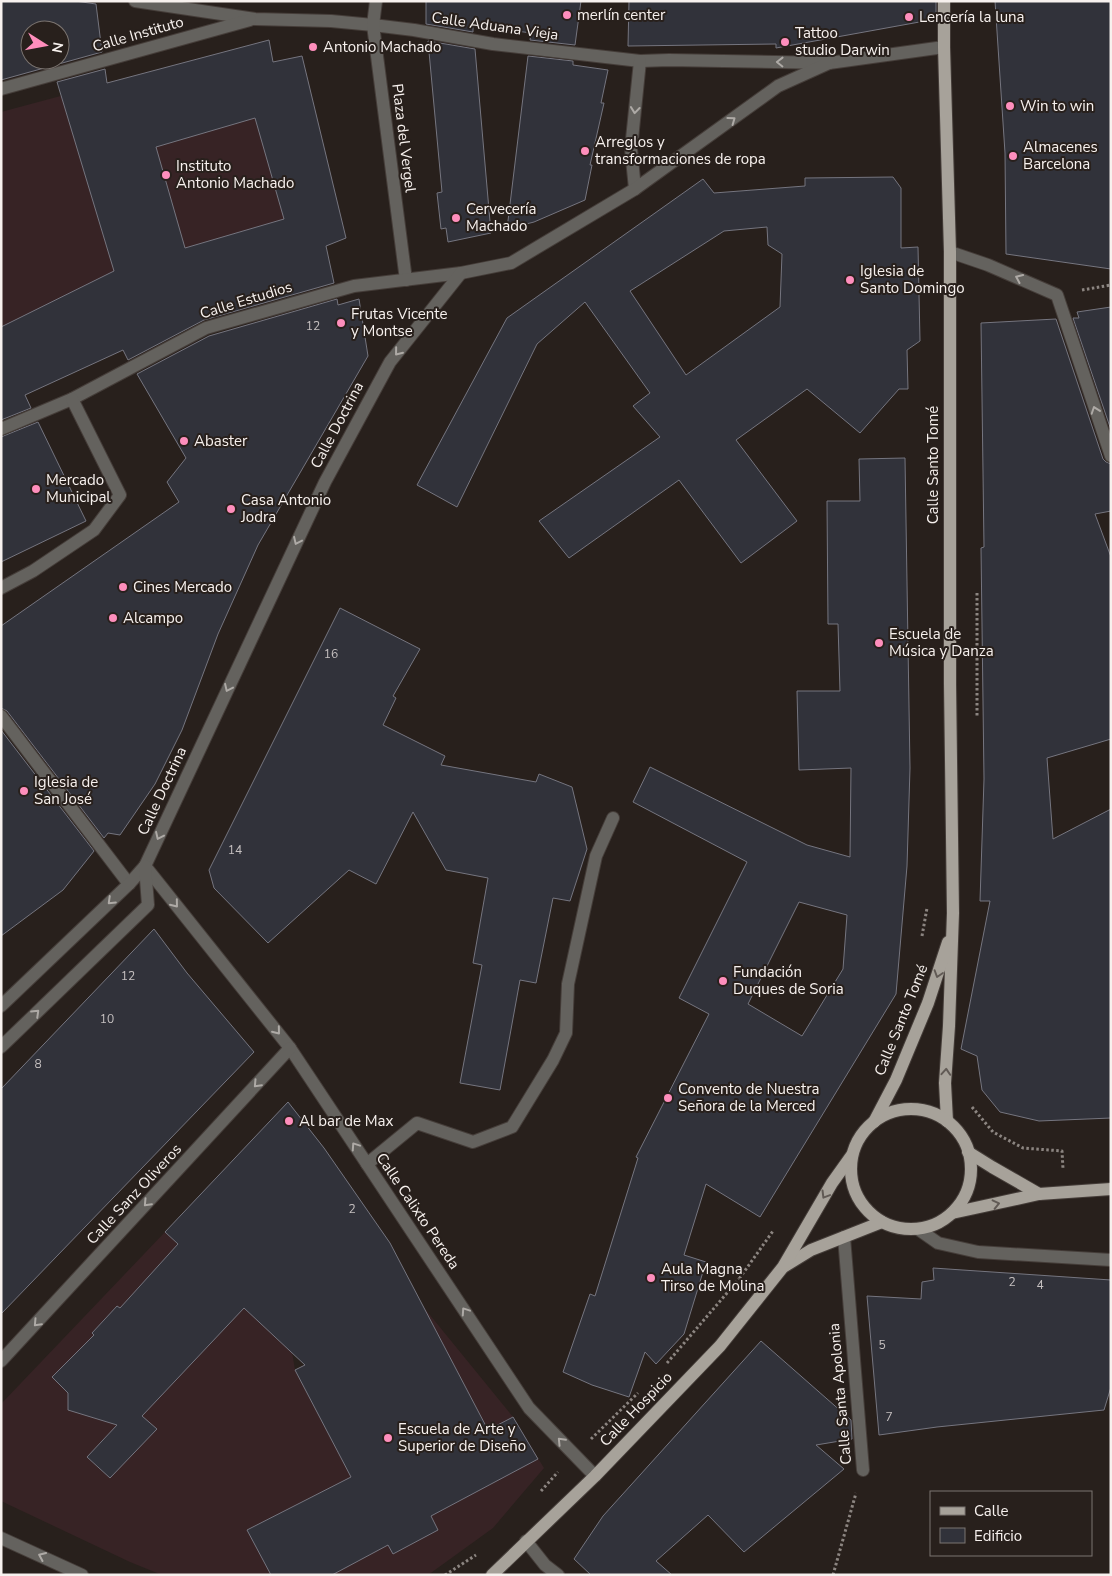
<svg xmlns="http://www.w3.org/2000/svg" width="1112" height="1576" viewBox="0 0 1112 1576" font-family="'Nunito Sans',sans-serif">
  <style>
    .education { fill: #372325 }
    .building { fill: #31323a; stroke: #75757f; fill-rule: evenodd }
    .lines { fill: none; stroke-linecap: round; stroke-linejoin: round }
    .lane-casing { stroke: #453d39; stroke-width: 14 }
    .street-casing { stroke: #453d39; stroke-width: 14 }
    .primary-casing { stroke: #453d39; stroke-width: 14 }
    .path { stroke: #8c8581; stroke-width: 3; stroke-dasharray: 2.5 2.5; stroke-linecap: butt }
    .lane { stroke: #64625e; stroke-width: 12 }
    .street { stroke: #64625e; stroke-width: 12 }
    .primary { stroke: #a7a29a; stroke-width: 12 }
    .oneway { stroke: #aeaaa6 }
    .oneway2 { stroke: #615a55 }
    .poi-dot { fill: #fe8ebc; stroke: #28201c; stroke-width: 2 }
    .labels { text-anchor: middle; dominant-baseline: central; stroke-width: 4; stroke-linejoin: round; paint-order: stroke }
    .number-label { font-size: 12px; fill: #c6c1c1 }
    .poi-label { font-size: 15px; fill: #f7f1ee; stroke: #28201c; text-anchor: start }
    .street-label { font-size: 15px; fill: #f7f1ee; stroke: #28201c }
  </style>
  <rect width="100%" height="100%" fill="#28201c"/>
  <!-- education -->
  <g class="education">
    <polygon points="269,40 273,62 302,56 346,238 326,246 189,319 1,406 1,112"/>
    <polygon points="165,1232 292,1352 295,1370 421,1304 513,1417 544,1468 493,1528 428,1575 162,1575 130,1562 1,1501 1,1404"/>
  </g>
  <!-- building -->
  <g class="building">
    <path d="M1,1h74l21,3 6,48 -101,28zM30,30h30v30h-30z"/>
    <polygon points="426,1 581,1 575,45 530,40 531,33 473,25 473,32 426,24"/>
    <polygon points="629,1 936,1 936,19 776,48 776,44 628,46"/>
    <polygon points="995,1 1111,1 1111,269 1006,254 1005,153"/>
    <path d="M269,40l4,22 29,-6 44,182 -20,8 8,37 -130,37 -76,40 -5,-10 -98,45 6,13 -30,12v-93l113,-56 -57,-189 48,-13 2,14zM255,118l29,101 -99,29 -29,-101z"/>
    <polygon points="428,41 475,49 491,233 448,242 446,228 441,229 437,193 442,192"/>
    <polygon points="528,56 573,61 573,65 608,70 601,103 604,103 590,165 592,165 585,200 534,222 507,229"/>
    <path d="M893,177l8,11v60l17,-1 2,94 -13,9 1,39h-9l-39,44 -53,-44 -71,51 61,81 -56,42 -62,-83 -110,78 -30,-37 121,-84 -27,-31 17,-13 -65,-91 -48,42 -80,163 -40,-22 90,-167 196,-139 11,14 91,-7v-8zM767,227l1,18 14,9 -2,53 -94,68 -56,-84 94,-60z"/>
    <polygon points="337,299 338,305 359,299 368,356 258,545 218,634 182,730 155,784 120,835 108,833 104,838 7,711 1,708 1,626 179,502 167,482 186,458 137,374 209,336"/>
    <polygon points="1111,307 1111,430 1073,318 1079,318 1077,312"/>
    <polygon points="1056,319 1103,459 1106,462 1111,464 1111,511 1095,514 1111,557 1111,739 1047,758 1053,839 1111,809 1111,1118 1039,1121 1000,1112 982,1090 977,1056 961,1049 990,901 980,901 984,779 981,548 984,547 981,323"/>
    <polygon points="38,422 86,521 1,562 1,437"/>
    <path d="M905,458l5,310 -3,98 -11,128 -136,223 -54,-33 -22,71 22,7 -22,72 -28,30 -11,-12 -16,45 -37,-12 -29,-13 27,-78 5,2 43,-138 -2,-1 73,-143 -30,-16 68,-136 -114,-60 17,-35 157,78 43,12 1,-89 -52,2 -2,-79h43l-2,-67h-10l-1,-123h33l-1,-42zM799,902l48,13 -4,54 -41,67 -54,-32z"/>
    <polygon points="340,608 420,649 393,696 396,698 383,725 445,756 441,765 536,782 539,774 572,787 587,849 570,901 553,898 536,983 520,980 500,1090 460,1083 482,965 473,963 488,878 446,870 413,812 376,884 349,870 268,943 214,888 209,870"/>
    <polygon points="1,730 94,851 63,890 1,936"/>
    <polygon points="154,929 187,973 254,1052 1,1314 1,1089"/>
    <polygon points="288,1102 324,1148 390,1243 488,1430 513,1417 538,1459 431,1516 438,1530 393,1554 388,1545 332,1575 271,1575 247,1530 351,1477 295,1370 305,1365 244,1308 142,1416 157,1429 110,1478 87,1457 117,1425 68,1410 68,1393 52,1377 94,1335 92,1333 117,1306 120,1308 178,1244 165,1232"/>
    <polygon points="933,1268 1111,1280 1111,1387 1104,1410 937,1427 879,1435 867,1296 921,1299 922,1282 934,1280"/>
    <polygon points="761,1341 851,1420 852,1439 816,1445 844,1469 744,1552 708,1515 656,1561 672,1575 591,1575 574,1559 603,1516"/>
  </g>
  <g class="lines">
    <defs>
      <polyline id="lane" points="367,1164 417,1123 473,1142 512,1127 553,1060 566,1033 568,984 596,856 613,818"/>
      <g id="street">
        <polyline points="135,1 255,19 331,21 373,25 414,30 493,44 640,61 669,60 829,63 944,47"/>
        <polyline points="376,1 373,25 406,280"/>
        <polyline points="1,89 250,20"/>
        <polyline points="635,189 631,149 640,61"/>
        <polyline points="950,252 988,265 1057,295 1111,456"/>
        <polyline points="1,429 72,399 206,328 354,286 461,273 511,263 635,189 778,86 829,63"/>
        <polyline points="1,588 33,571 94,530 120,495 72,399"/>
        <polyline points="1,716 129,884"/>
        <polyline points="145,866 290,1048 529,1408 595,1476"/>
        <polyline points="1,1006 129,884 145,866 325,482 390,362 461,273"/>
        <polyline points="1,1047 148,905 145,866"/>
        <polyline points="918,1229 938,1243 978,1252 1111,1260"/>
        <polyline points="844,1237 863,1470"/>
        <polyline points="1,1361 290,1048"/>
        <polyline points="1,1538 82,1575"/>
        <polyline points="526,1541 545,1565 558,1575"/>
      </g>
      <g id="primary">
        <polyline points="944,1 944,47 950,252 950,684 953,913 949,1026 945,1083 947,1121"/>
        <circle cx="911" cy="1169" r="60"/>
        <polyline points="874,1122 896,1080 928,1003 948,942"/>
        <polyline points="968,1152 992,1167 1039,1194"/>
        <polyline points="952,1213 1039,1194 1111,1189"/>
        <polyline points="785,1266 811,1250 882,1222"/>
        <polyline points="492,1575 595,1476 720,1346 783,1267 832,1183 852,1155"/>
      </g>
    </defs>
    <!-- lane casing -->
    <use href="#lane" class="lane-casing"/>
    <!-- street casing -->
    <use href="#street" class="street-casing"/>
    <!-- primary casing -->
    <use href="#primary" class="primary-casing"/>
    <!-- path -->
    <g class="path">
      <polyline points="1082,290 1111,285"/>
      <polyline points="977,593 977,717"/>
      <polyline points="922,936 927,908"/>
      <polyline points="972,1107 993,1132 1023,1148 1062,1151 1063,1169"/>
      <polyline points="743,1281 739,1279 773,1231"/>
      <polyline points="667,1363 739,1279"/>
      <polyline points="591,1439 638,1393"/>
      <polyline points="541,1491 558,1472"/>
      <polyline points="445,1575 476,1555"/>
      <polyline points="833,1575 856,1493"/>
    </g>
    <!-- lane -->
    <use href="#lane" class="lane"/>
    <!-- street -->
    <use href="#street" class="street"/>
    <!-- primary -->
    <use href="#primary" class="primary"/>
  </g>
  <!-- one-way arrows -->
  <defs><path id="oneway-chevron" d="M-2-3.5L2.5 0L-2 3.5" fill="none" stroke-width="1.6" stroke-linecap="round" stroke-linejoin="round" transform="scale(1.25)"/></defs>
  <g class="oneway">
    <use href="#oneway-chevron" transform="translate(780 62) rotate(-179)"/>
    <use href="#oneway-chevron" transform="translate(635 110) rotate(96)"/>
    <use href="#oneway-chevron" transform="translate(732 120) rotate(-36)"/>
    <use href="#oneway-chevron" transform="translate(1019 278) rotate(-156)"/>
    <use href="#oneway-chevron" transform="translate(398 352) rotate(129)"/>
    <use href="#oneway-chevron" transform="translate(1095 410) rotate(-109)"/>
    <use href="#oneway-chevron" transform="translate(297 541) rotate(115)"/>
    <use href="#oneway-chevron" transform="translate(228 688) rotate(115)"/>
    <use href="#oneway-chevron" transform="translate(159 836) rotate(115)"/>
    <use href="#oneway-chevron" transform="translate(111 901) rotate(136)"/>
    <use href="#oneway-chevron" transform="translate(175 904) rotate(51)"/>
    <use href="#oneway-chevron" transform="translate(36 1013) rotate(-44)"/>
    <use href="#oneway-chevron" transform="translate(277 1031) rotate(51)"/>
    <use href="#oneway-chevron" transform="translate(257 1084) rotate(133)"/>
    <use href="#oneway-chevron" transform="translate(355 1146) rotate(-124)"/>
    <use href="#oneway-chevron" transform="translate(147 1203) rotate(133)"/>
    <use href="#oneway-chevron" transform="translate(465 1311) rotate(-124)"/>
    <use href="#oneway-chevron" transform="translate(37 1323) rotate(133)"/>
    <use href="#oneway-chevron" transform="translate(561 1441) rotate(-134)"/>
    <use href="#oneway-chevron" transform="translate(42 1556) rotate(-156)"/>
  </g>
  <g class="oneway2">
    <use href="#oneway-chevron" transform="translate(938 974) rotate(108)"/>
    <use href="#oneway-chevron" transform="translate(946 1072) rotate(-86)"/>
    <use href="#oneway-chevron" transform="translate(825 1195) rotate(121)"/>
    <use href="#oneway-chevron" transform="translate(996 1204) rotate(-13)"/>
  </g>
  <!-- markers -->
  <g class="poi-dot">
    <circle cx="567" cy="15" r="5"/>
    <circle cx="909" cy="17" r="5"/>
    <circle cx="785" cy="42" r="5"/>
    <circle cx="313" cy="47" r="5"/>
    <circle cx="1010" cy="106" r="5"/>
    <circle cx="585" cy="151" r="5"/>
    <circle cx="1013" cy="156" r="5"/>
    <circle cx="166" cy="175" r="5"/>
    <circle cx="456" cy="218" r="5"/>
    <circle cx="850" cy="280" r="5"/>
    <circle cx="341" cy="323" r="5"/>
    <circle cx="184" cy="441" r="5"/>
    <circle cx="36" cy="489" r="5"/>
    <circle cx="231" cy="509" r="5"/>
    <circle cx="123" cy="587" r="5"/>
    <circle cx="113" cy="618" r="5"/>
    <circle cx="879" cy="643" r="5"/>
    <circle cx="24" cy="791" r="5"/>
    <circle cx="723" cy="981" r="5"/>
    <circle cx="668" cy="1098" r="5"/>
    <circle cx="289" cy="1121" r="5"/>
    <circle cx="651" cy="1278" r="5"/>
    <circle cx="388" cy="1438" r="5"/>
  </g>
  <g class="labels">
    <!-- number labels -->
    <g class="number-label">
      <text x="313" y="326">12</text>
      <text x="331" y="654">16</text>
      <text x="235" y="850">14</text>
      <text x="128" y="976">12</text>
      <text x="107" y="1019">10</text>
      <text x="38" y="1064">8</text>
      <text x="352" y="1209">2</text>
      <text x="1012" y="1282">2</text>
      <text x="1040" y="1285">4</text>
      <text x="882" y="1345">5</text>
      <text x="889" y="1417">7</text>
    </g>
    <!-- poi labels -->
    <g class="poi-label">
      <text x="577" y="15">merlín center</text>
      <text x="919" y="17">Lencería la luna</text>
      <text x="795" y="33">Tattoo<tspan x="795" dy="17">studio Darwin</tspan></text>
      <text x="323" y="47">Antonio Machado</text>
      <text x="1020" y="106">Win to win</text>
      <text x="595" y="142">Arreglos y<tspan x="595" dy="17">transformaciones de ropa</tspan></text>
      <text x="1023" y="147">Almacenes<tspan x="1023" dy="17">Barcelona</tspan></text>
      <text x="176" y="166">Instituto<tspan x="176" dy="17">Antonio Machado</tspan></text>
      <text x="466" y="209">Cervecería<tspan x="466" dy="17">Machado</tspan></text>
      <text x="860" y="271">Iglesia de<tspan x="860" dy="17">Santo Domingo</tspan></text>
      <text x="351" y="314">Frutas Vicente<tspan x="351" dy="17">y Montse</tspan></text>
      <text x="194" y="441">Abaster</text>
      <text x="46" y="480">Mercado<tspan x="46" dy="17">Municipal</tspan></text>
      <text x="241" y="500">Casa Antonio<tspan x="241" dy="17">Jodra</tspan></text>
      <text x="133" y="587">Cines Mercado</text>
      <text x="123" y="618">Alcampo</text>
      <text x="889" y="634">Escuela de<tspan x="889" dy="17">Música y Danza</tspan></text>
      <text x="34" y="782">Iglesia de<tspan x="34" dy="17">San José</tspan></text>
      <text x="733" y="972">Fundación<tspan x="733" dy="17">Duques de Soria</tspan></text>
      <text x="678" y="1089">Convento de Nuestra<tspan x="678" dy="17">Señora de la Merced</tspan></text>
      <text x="299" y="1121">Al bar de Max</text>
      <text x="661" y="1269">Aula Magna<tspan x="661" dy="17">Tirso de Molina</tspan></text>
      <text x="398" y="1429">Escuela de Arte y<tspan x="398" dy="17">Superior de Diseño</tspan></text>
    </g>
    <!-- street labels -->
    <g class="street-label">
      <text transform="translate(495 26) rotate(8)">Calle Aduana Vieja</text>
      <text transform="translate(138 34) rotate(-16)">Calle Instituto</text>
      <text transform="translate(404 138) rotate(83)">Plaza del Vergel</text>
      <text transform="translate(246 300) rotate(-17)">Calle Estudios</text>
      <text transform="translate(337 425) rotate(-62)">Calle Doctrina</text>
      <text transform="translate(933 465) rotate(-90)">Calle Santo Tomé</text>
      <text transform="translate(162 791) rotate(-65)">Calle Doctrina</text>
      <text transform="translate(901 1020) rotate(-68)">Calle Santo Tomé</text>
      <text transform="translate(134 1194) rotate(-47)">Calle Sanz Oliveros</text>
      <text transform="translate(418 1211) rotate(56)">Calle Calixto Pereda</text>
      <text transform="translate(840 1394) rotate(-95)">Calle Santa Apolonia</text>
      <text transform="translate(636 1409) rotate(-46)">Calle Hospicio</text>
    </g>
  </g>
  <!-- border -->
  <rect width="1112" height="1576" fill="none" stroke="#f7f1ee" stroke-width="5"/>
  <!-- legend -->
  <rect x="930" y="1491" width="162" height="65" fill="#28201c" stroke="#7b7470"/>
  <rect x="940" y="1507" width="25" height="8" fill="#a7a29a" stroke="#7b7470"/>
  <text x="974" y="1516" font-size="15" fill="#f7f1ee">Calle</text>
  <rect x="940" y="1528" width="25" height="15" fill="#31323a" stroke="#7b7470"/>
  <text x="974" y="1541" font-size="15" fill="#f7f1ee">Edificio</text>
  <!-- north arrow -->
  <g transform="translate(45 45) rotate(101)"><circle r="24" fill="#28201c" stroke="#7b7470"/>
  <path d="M0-4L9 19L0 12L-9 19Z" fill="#fe8ebc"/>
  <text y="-8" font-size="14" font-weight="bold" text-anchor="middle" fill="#f7f1ee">N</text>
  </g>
</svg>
